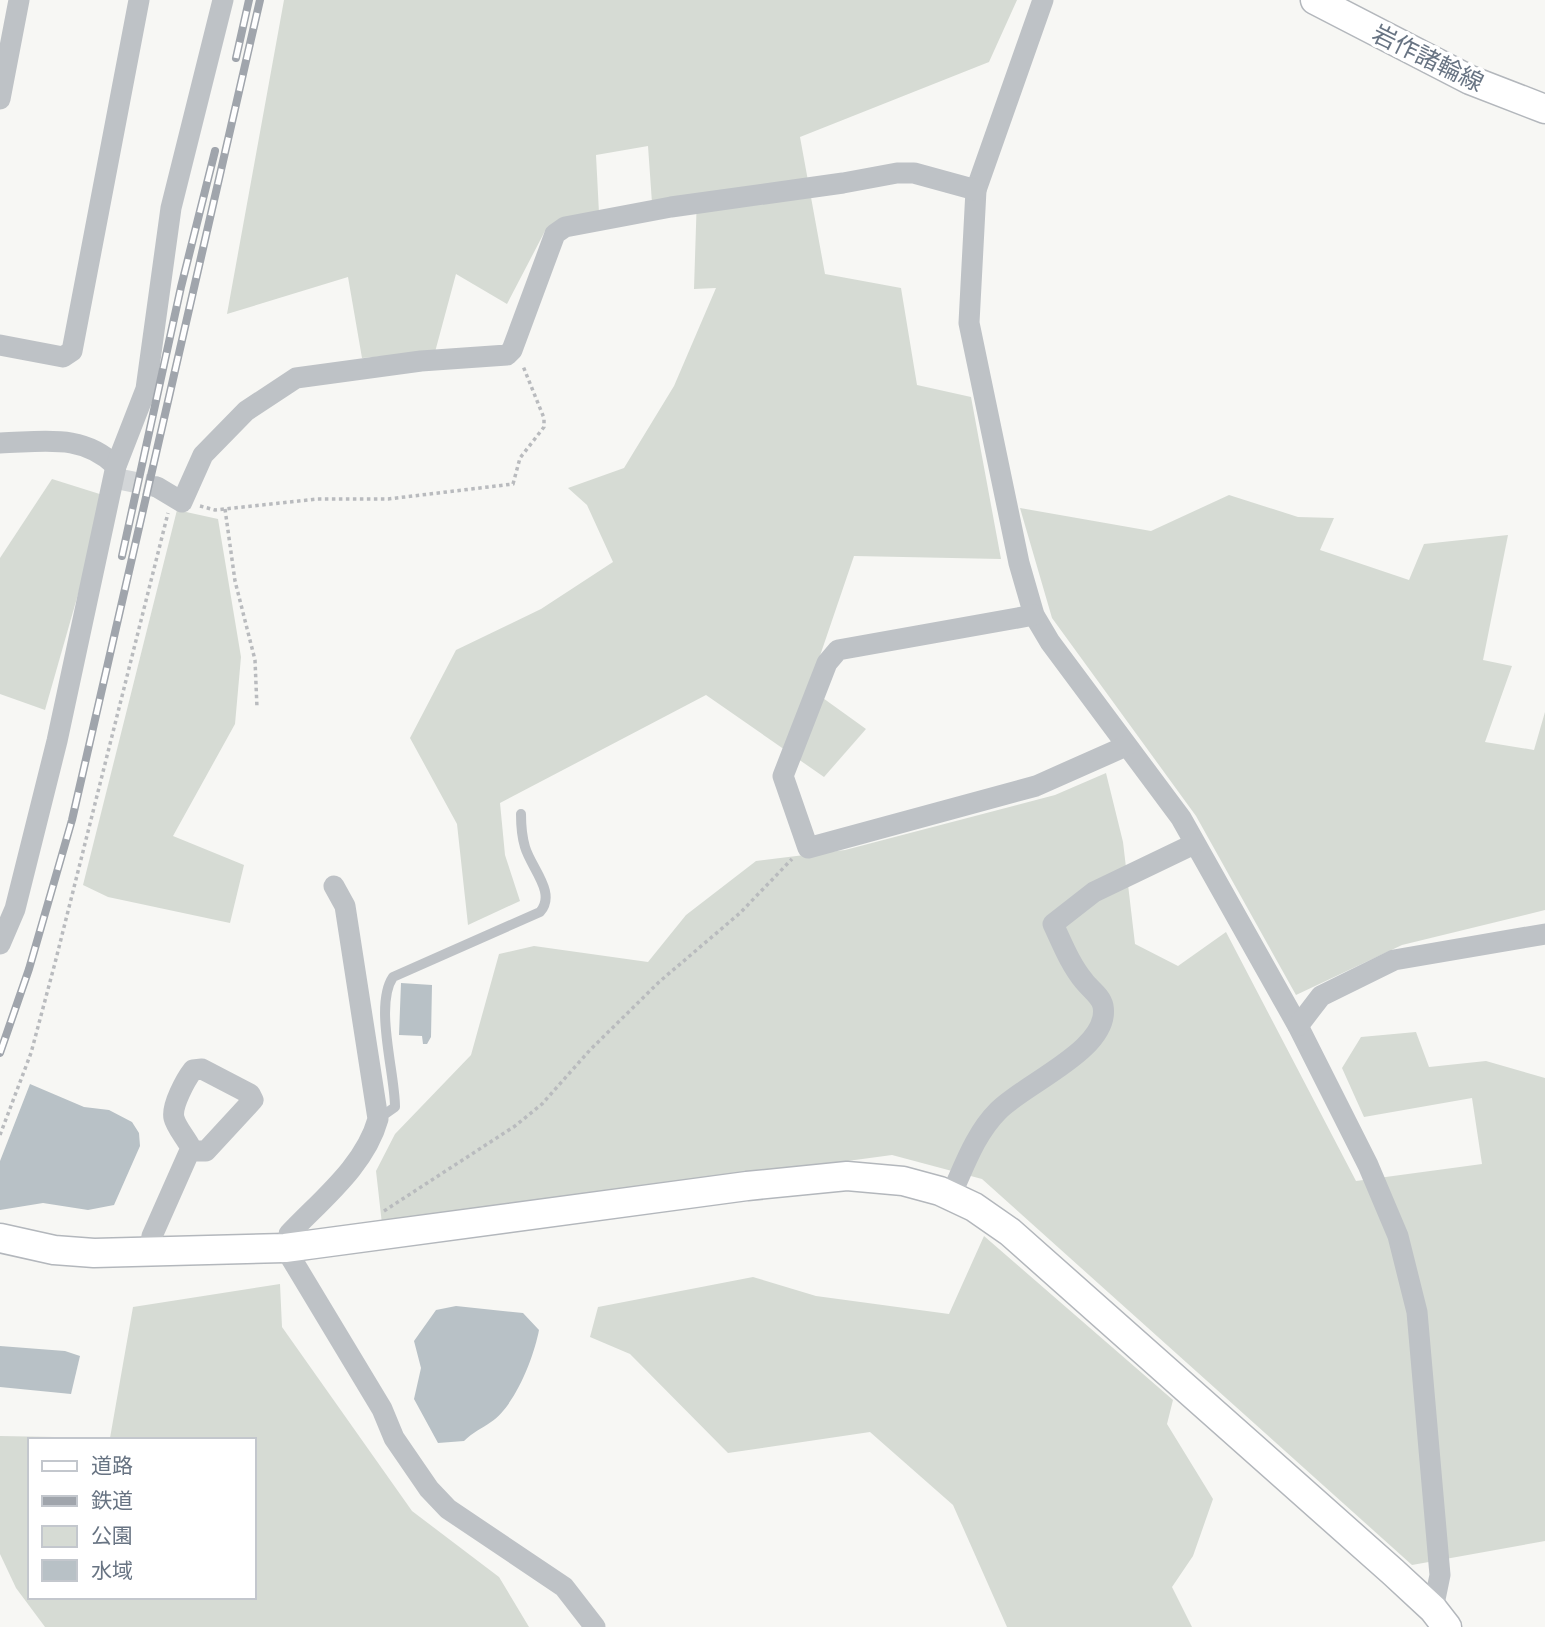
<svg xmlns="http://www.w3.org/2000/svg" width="1545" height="1627" viewBox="0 0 1545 1627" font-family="'PT Sans Narrow','Noto Sans JP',sans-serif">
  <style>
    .green { fill: #d6dbd4; fill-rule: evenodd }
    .water { fill: #b8c1c6 }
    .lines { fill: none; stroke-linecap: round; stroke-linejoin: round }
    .street-tunnel { stroke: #d3d6d8; stroke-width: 21; stroke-dasharray: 21 10; stroke-linecap: butt }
    .secondary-casing { stroke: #b3b7bc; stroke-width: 31 }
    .path { stroke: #b9bbbe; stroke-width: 3.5; stroke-dasharray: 3.5 3.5; stroke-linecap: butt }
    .lane { stroke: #bec2c6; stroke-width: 10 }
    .street { stroke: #bec2c6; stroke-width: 21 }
    .secondary { stroke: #fff; stroke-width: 28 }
    .rail-casing { stroke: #a0a5ac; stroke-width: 8 }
    .rail { stroke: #fff; stroke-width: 5; stroke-dasharray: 16; stroke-linecap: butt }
    .labels { text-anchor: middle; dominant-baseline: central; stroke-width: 7; stroke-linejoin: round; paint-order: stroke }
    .street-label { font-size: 24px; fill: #687483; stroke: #fff }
  </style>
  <rect width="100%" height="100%" fill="#f7f7f4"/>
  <!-- green -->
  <g class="green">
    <polygon points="284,0 1017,0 989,62 800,137 825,274 901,288 917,385 971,397 1001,559 854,556 809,688 866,729 824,777 706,695 500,803 505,855 520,901 468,925 457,824 410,738 456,650 541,609 613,562 587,505 568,488 624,468 674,386 716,288 694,289 697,195 652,203 648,146 596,155 599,213 545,231 507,304 456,274 435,352 362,358 348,277 227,314"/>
    <polygon points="52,479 106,496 45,710 0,694 0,558"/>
    <polygon points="1229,495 1298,517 1334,518 1320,550 1409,580 1424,544 1508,535 1483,660 1512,666 1485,742 1534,750 1545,712 1545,910 1402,945 1296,995 1196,816 1052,618 1020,508 1151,531"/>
    <polygon points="177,510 218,519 241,657 235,724 173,836 244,865 230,923 108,897 83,885"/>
    <polygon points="1106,773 1123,842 1135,944 1178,966 1226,932 1356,1181 1482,1164 1472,1098 1364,1117 1342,1068 1361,1037 1416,1032 1429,1067 1486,1061 1545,1078 1545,1541 1412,1565 982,1179 892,1155 382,1224 376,1171 395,1134 471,1055 499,954 534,946 648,962 686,915 756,861 845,850 1055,795"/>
    <polygon points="984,1236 1173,1400 1167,1424 1213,1499 1193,1556 1172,1587 1192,1627 1007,1627 953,1505 870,1432 728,1453 630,1354 590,1337 598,1307 753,1277 816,1296 949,1314"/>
    <path d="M280,1284l2,43 130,184 87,66 30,50h-484l-29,-39 -16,-34v-118l110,2 23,-131zM30,1440h224v157h-224z"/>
  </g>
  <!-- water -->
  <g class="water">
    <polygon points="401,983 432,985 431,1037 427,1044 423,1044 422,1036 399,1035"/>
    <polygon points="30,1084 84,1107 109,1110 132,1122 139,1133 140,1146 114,1205 88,1210 43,1203 0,1210 0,1161"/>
    <path d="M456,1306l67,7 16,17c-5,27 -24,76 -48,92 -10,7 -18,10 -27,19l-26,2 -24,-44 7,-31 -7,-27 22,-31z"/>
    <polygon points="0,1346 65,1351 80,1356 71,1394 0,1387"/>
  </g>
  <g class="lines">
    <!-- street-tunnel -->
    <polyline class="street-tunnel" points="114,478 157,487"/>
    <defs>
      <g id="secondary">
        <polyline points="1315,0 1470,80 1545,109"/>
        <polyline points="0,1238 54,1250 94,1253 285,1248 747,1186 847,1176 903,1181 940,1191 974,1207 1010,1232 1393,1572 1433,1609 1447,1627"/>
      </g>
    </defs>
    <!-- secondary casing -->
    <use href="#secondary" class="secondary-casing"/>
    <!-- path -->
    <g class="path">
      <polyline points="200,506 215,510 317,499 388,499 513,484 520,458 544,427 544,418 523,366"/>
      <polyline points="225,509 235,581 255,660 257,708"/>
      <polyline points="0,1135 31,1053 55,963 168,513"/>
      <polyline points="384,1211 515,1126 542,1104 590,1050 659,982 740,913 792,859"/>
    </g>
    <!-- lane -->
    <path class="lane" d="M378,1119l17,-12c0,-34 -21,-102 -2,-130l147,-65c17,-19 -9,-44 -15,-65 -3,-10 -4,-22 -4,-33"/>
    <!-- street -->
    <g class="street">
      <polyline points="1043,0 976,190 969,323 1019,563 1034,615 1050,642 1181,818 1298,1026 1368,1165 1398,1236 1417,1312 1440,1575 1433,1609"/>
      <polyline points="0,99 19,0"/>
      <polyline points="0,345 63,357 72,351 139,0"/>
      <path d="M0,443c44,-1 82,-10 116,23"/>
      <polyline points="157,487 182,502 203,455 246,411 296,378 421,361 507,355 512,350 555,234 565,227 671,207 843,183 897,173 914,173 976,190"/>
      <polyline points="1034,615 838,650 827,663 783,776 808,848 1036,786 1126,746"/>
      <polyline points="0,944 15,909 57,741 116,466 146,389 171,208 223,0"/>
      <polyline points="1298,1026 1321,996 1394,960 1545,934"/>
      <path d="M951,1195c13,-28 24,-61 47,-84 27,-28 113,-62 105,-105 -2,-10 -13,-17 -19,-25 -14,-17 -22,-38 -31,-57l41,-32 100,-48"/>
      <path d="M290,1247l-1,-13c32,-34 76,-68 89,-115l-33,-213 -11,-20"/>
      <polyline points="285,1248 382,1409 394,1438 429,1489 448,1509 564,1587 595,1627"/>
      <path d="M149,1253l3,-17 39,-88c-5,-10 -15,-21 -17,-30 -3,-12 12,-39 19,-48l9,-1 48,25 3,6 -47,51h-11l-4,-3"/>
    </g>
    <!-- secondary -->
    <use href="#secondary" class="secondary"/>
    <defs>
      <g id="rail">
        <polyline points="236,58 249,0"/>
        <polyline points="122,556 181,287 215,151"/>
        <polyline points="0,1053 29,969 72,820 260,0"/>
      </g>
    </defs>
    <!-- rail casing -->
    <use href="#rail" class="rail-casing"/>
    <!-- rail -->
    <use href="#rail" class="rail"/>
  </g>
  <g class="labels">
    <!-- street labels -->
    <g class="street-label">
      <text transform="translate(1428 58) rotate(26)">岩作諸輪線</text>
    </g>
  </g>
  <!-- legend -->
  <rect x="28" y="1438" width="228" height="161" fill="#ffffff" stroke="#c3c7cd" stroke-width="2"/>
  <rect x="42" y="1461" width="35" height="10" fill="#ffffff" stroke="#c3c7cd" stroke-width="2"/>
  <text x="91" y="1473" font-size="21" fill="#687483">道路</text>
  <rect x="42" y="1496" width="35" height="10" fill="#a0a5ac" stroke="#c3c7cd" stroke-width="2"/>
  <text x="91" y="1508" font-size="21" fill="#687483">鉄道</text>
  <rect x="42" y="1526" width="35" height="21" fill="#d6dbd4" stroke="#c3c7cd" stroke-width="2"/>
  <text x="91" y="1543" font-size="21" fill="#687483">公園</text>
  <rect x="42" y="1560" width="35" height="21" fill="#b8c1c6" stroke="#c3c7cd" stroke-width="2"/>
  <text x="91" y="1578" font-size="21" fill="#687483">水域</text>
</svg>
